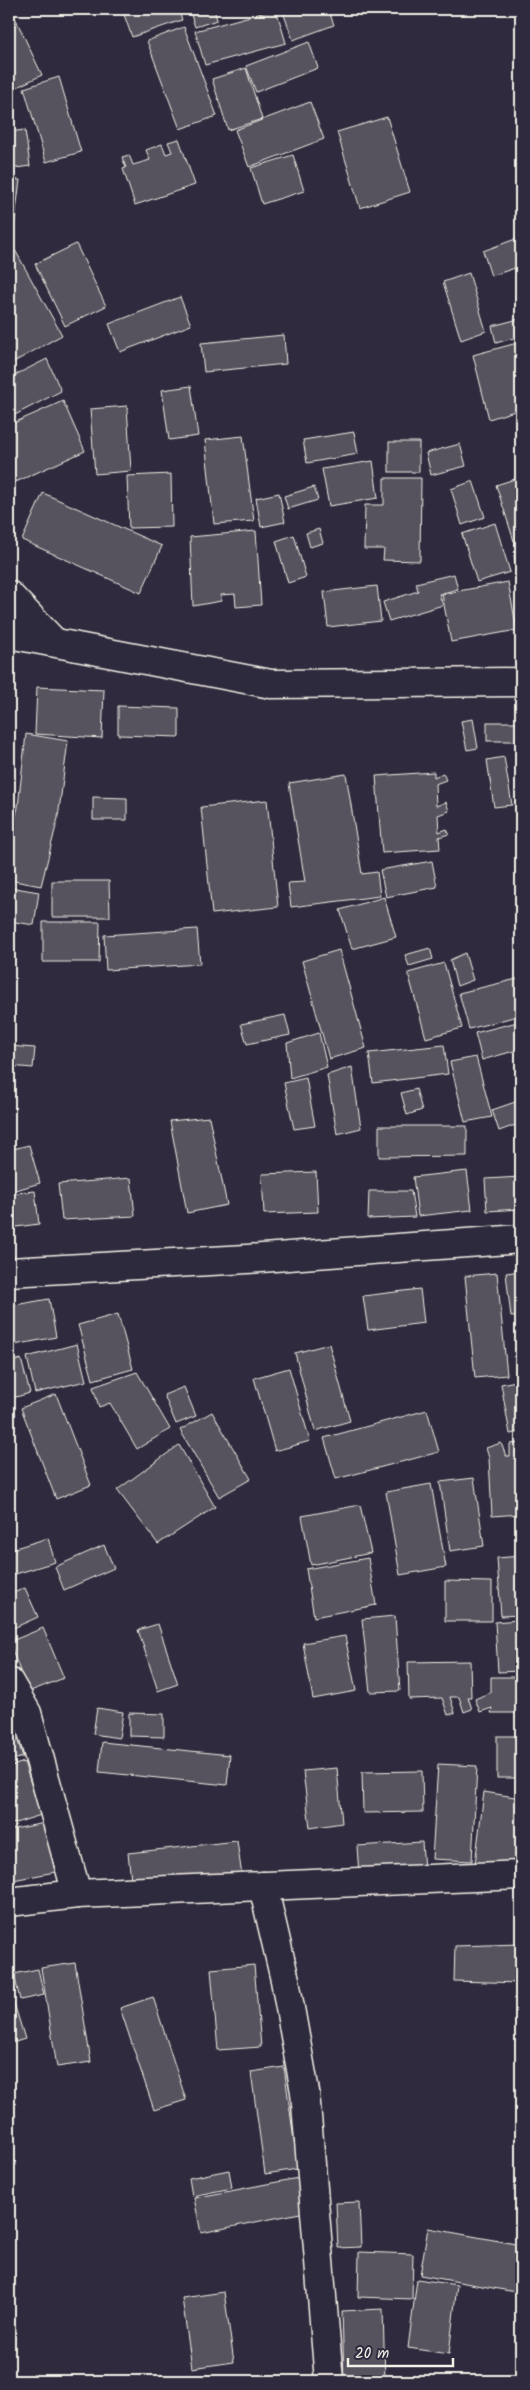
<svg xmlns="http://www.w3.org/2000/svg" width="530" height="2390" viewBox="0 0 530 2390" font-family="Kalam,sans-serif">
  <style>
    .building { fill: #56525f; stroke: #f4f1e8 }
    .lines { fill: none; stroke-linecap: round; stroke-linejoin: round }
    .street-casing { stroke: #f4f1e8; stroke-width: 31 }
    .secondary-casing { stroke: #f4f1e8; stroke-width: 31 }
    .street { stroke: #2f2a3d; stroke-width: 28 }
    .secondary { stroke: #2f2a3d; stroke-width: 28 }
  </style>
  <rect width="100%" height="100%" fill="#2f2a3d"/>
  <filter id="ink" filterUnits="userSpaceOnUse"><feTurbulence type="fractalNoise" baseFrequency=".02" numOctaves="2"/><feDisplacementMap in="SourceGraphic" scale="10" xChannelSelector="R" yChannelSelector="G"/><feConvolveMatrix kernelMatrix="1 2 1 2 8 2 1 2 1" color-interpolation-filters="sRGB"/></filter>
  <g filter="url(#ink)">
    <!-- building -->
    <g class="building">
      <polygon points="9,9 11,9 42,75 9,91"/>
      <polygon points="122,9 178,9 182,20 132,37"/>
      <polygon points="189,9 214,9 217,20 195,27"/>
      <polygon points="276,9 286,43 205,65 195,31"/>
      <polygon points="282,9 328,9 334,25 293,40"/>
      <polygon points="184,27 217,116 180,129 147,41"/>
      <polygon points="309,42 318,68 256,92 246,66"/>
      <polygon points="246,68 262,119 228,130 212,79"/>
      <polygon points="59,77 81,152 46,162 24,88"/>
      <polygon points="310,102 324,139 249,167 235,130"/>
      <polygon points="387,117 410,192 360,208 337,132"/>
      <polygon points="25,130 30,166 9,169 9,132"/>
      <polygon points="179,139 195,185 135,205 123,169 126,168 122,157 129,155 133,165 150,160 146,150 162,144 166,154 172,152 168,142"/>
      <polygon points="293,155 304,191 262,204 251,168"/>
      <polygon points="9,179 20,180 12,243 9,242"/>
      <polygon points="521,237 521,266 491,276 483,251"/>
      <polygon points="76,244 106,306 65,326 35,264"/>
      <polygon points="15,250 62,335 12,363 9,357 9,254"/>
      <polygon points="469,273 486,331 461,340 443,282"/>
      <polygon points="180,297 191,325 120,352 109,324"/>
      <polygon points="519,319 521,336 496,343 492,326"/>
      <polygon points="284,335 286,364 204,372 201,343"/>
      <polygon points="521,342 521,409 489,419 473,355"/>
      <polygon points="47,359 61,391 9,418 9,378"/>
      <polygon points="191,386 198,436 169,440 162,390"/>
      <polygon points="63,401 85,451 9,485 9,425"/>
      <polygon points="127,406 131,471 95,474 90,409"/>
      <polygon points="521,423 521,442 516,424"/>
      <polygon points="354,432 358,454 307,463 303,440"/>
      <polygon points="243,436 254,521 214,524 205,440"/>
      <rect x="389" y="442" width="30" height="30"/>
      <polygon points="460,444 466,466 431,475 426,453"/>
      <polygon points="373,461 378,498 329,506 322,469"/>
      <polygon points="171,474 172,527 129,528 127,476"/>
      <polygon points="521,477 521,538 514,541 496,485"/>
      <polygon points="384,478 421,478 420,561 383,560 384,549 364,549 365,505 384,505"/>
      <polygon points="473,481 485,517 462,525 451,489"/>
      <polygon points="314,487 318,500 288,509 284,496"/>
      <polygon points="43,493 162,546 141,593 22,540"/>
      <polygon points="279,493 285,522 261,527 256,498"/>
      <polygon points="495,523 510,572 477,582 462,534"/>
      <polygon points="319,529 323,543 310,547 306,533"/>
      <polygon points="256,531 261,605 236,607 235,594 221,595 221,601 193,606 190,537"/>
      <polygon points="294,535 306,577 288,583 276,541"/>
      <polygon points="521,554 521,607 514,555"/>
      <polygon points="454,574 458,589 439,594 443,605 389,621 383,602 418,591 416,583"/>
      <polygon points="508,582 517,630 451,642 442,594"/>
      <polygon points="377,586 381,621 328,627 324,592"/>
      <polygon points="37,687 104,690 102,738 35,734"/>
      <polygon points="118,706 179,708 179,737 118,735"/>
      <polygon points="473,719 478,748 467,750 461,721"/>
      <rect x="487" y="722" width="34" height="19"/>
      <polygon points="26,734 68,741 58,818 41,886 9,880 9,844 18,807"/>
      <polygon points="504,757 512,805 494,807 487,760"/>
      <polygon points="434,772 434,777 443,773 446,780 435,784 436,806 446,802 449,811 438,815 439,832 447,829 449,834 439,837 440,849 382,853 376,776"/>
      <polygon points="346,774 362,874 377,872 380,896 291,907 288,883 305,882 289,783"/>
      <polygon points="93,797 127,798 127,820 93,820"/>
      <polygon points="267,800 278,907 212,914 201,807"/>
      <polygon points="432,861 437,887 386,897 380,870"/>
      <polygon points="52,881 109,881 110,917 52,917"/>
      <polygon points="9,887 39,892 34,925 9,921"/>
      <polygon points="384,897 396,937 352,949 340,910"/>
      <polygon points="43,922 100,922 99,962 43,962"/>
      <polygon points="197,929 200,964 106,970 104,935"/>
      <polygon points="430,948 433,959 409,966 405,955"/>
      <polygon points="339,950 366,1048 329,1059 302,961"/>
      <polygon points="465,953 473,980 457,986 450,960"/>
      <polygon points="444,963 462,1028 426,1038 408,973"/>
      <polygon points="521,978 521,1015 469,1029 459,993"/>
      <polygon points="285,1015 290,1035 247,1044 241,1024"/>
      <polygon points="521,1021 521,1049 482,1060 475,1033"/>
      <polygon points="319,1033 327,1067 290,1078 287,1043"/>
      <polygon points="444,1045 448,1074 373,1083 369,1053"/>
      <polygon points="9,1046 35,1048 33,1068 9,1066"/>
      <polygon points="476,1057 492,1117 465,1122 450,1062"/>
      <polygon points="352,1067 361,1128 337,1134 327,1075"/>
      <polygon points="306,1078 315,1126 294,1129 284,1083"/>
      <polygon points="416,1089 422,1110 407,1115 401,1093"/>
      <polygon points="521,1100 521,1123 499,1131 492,1110"/>
      <polygon points="209,1117 227,1205 187,1213 170,1121"/>
      <polygon points="379,1126 467,1126 467,1156 379,1157"/>
      <polygon points="29,1145 40,1183 9,1192 9,1150"/>
      <polygon points="467,1171 472,1210 418,1216 413,1177"/>
      <polygon points="316,1172 318,1212 264,1214 262,1174"/>
      <polygon points="521,1177 521,1209 487,1211 485,1179"/>
      <polygon points="131,1178 135,1216 62,1220 58,1184"/>
      <polygon points="35,1191 39,1224 9,1228 9,1194"/>
      <polygon points="369,1191 411,1191 415,1217 368,1219"/>
      <polygon points="521,1271 521,1316 511,1317 506,1273"/>
      <polygon points="497,1273 507,1375 475,1378 465,1276"/>
      <polygon points="420,1289 424,1323 368,1330 363,1296"/>
      <polygon points="49,1299 56,1337 9,1346 9,1306"/>
      <polygon points="118,1314 133,1369 93,1380 78,1325"/>
      <polygon points="77,1344 86,1381 35,1393 27,1357"/>
      <polygon points="329,1344 350,1421 315,1431 295,1353"/>
      <polygon points="21,1359 30,1393 9,1399 9,1363"/>
      <polygon points="289,1368 310,1441 275,1451 254,1378"/>
      <polygon points="137,1372 170,1429 137,1449 110,1403 99,1407 93,1387"/>
      <polygon points="521,1380 521,1432 510,1434 501,1384"/>
      <polygon points="184,1387 196,1416 176,1424 164,1395"/>
      <polygon points="56,1394 91,1485 56,1499 21,1408"/>
      <polygon points="427,1410 439,1452 336,1479 324,1438"/>
      <polygon points="212,1412 251,1479 219,1497 180,1430"/>
      <polygon points="501,1443 506,1456 510,1456 510,1444 521,1443 521,1514 492,1516 489,1458 486,1448"/>
      <polygon points="179,1445 215,1507 158,1544 117,1490"/>
      <polygon points="474,1478 484,1546 450,1551 440,1482"/>
      <polygon points="431,1484 446,1567 400,1575 386,1492"/>
      <polygon points="360,1505 371,1553 311,1565 302,1516"/>
      <polygon points="48,1538 55,1562 9,1576 9,1550"/>
      <polygon points="104,1545 114,1568 64,1590 55,1567"/>
      <polygon points="521,1556 521,1615 501,1616 497,1558"/>
      <polygon points="368,1558 376,1605 314,1617 306,1569"/>
      <polygon points="445,1581 492,1582 492,1621 445,1621"/>
      <polygon points="25,1588 38,1617 9,1630 9,1595"/>
      <polygon points="395,1616 400,1691 370,1692 362,1619"/>
      <polygon points="518,1620 521,1671 498,1672 495,1622"/>
      <polygon points="158,1624 178,1684 158,1691 138,1630"/>
      <polygon points="43,1628 64,1678 28,1692 9,1642"/>
      <polygon points="345,1636 356,1691 313,1699 303,1643"/>
      <polygon points="470,1661 471,1697 468,1697 472,1709 464,1712 459,1697 450,1697 455,1713 448,1715 442,1698 409,1699 408,1662"/>
      <polygon points="491,1677 521,1677 521,1713 491,1713 492,1708 480,1712 475,1699 491,1692"/>
      <polygon points="97,1708 123,1712 119,1738 93,1734"/>
      <polygon points="129,1713 164,1714 164,1737 129,1736"/>
      <polygon points="9,1714 23,1757 9,1761"/>
      <rect x="497" y="1736" width="24" height="42"/>
      <polygon points="102,1742 230,1755 227,1785 99,1772"/>
      <polygon points="24,1762 41,1815 9,1825 9,1767"/>
      <polygon points="438,1764 477,1766 472,1861 432,1859"/>
      <polygon points="337,1768 342,1823 310,1828 303,1771"/>
      <polygon points="422,1771 423,1812 363,1813 362,1772"/>
      <polygon points="484,1792 521,1798 521,1818 514,1869 475,1864"/>
      <polygon points="45,1823 55,1872 13,1880 9,1859 9,1830"/>
      <polygon points="237,1841 242,1876 132,1889 128,1853"/>
      <polygon points="422,1842 424,1871 359,1875 357,1846"/>
      <polygon points="521,1944 521,1983 454,1981 455,1946"/>
      <polygon points="75,1963 91,2062 57,2067 41,1968"/>
      <polygon points="254,1965 261,2047 218,2050 211,1969"/>
      <polygon points="38,1969 44,1995 20,2000 14,1974"/>
      <polygon points="153,1997 186,2100 154,2110 120,2008"/>
      <polygon points="13,2000 25,2039 9,2044 9,2001"/>
      <polygon points="284,2067 298,2169 265,2174 251,2072"/>
      <polygon points="229,2170 232,2188 192,2196 189,2178"/>
      <polygon points="298,2178 305,2212 201,2233 194,2198"/>
      <polygon points="359,2202 361,2247 338,2248 336,2203"/>
      <polygon points="428,2228 521,2245 521,2293 420,2275"/>
      <polygon points="359,2252 413,2254 412,2299 358,2297"/>
      <polygon points="417,2279 457,2285 449,2354 408,2348"/>
      <polygon points="224,2292 234,2362 192,2368 182,2298"/>
      <polygon points="383,2309 385,2381 344,2381 342,2311"/>
    </g>
    <g class="lines">
      <defs>
        <g id="street">
          <polyline points="9,595 54,642"/>
          <polyline points="9,1272 247,1259 521,1239"/>
          <polyline points="9,1682 27,1713 77,1894"/>
          <polyline points="263,1886 285,1980 305,2092 329,2381"/>
          <polyline points="9,1902 77,1894 521,1875"/>
        </g>
        <polyline id="secondary" points="9,634 271,684 521,682"/>
      </defs>
      <!-- street casing -->
      <use href="#street" class="street-casing"/>
      <!-- secondary casing -->
      <use href="#secondary" class="secondary-casing"/>
      <!-- street -->
      <use href="#street" class="street"/>
      <!-- secondary -->
      <use href="#secondary" class="secondary"/>
    </g>
  </g>
  <!-- margin -->
  <rect width="530" height="2390" fill="none" stroke="#2f2a3d" stroke-width="30"/>
  <rect x="15" y="15" width="500" height="2360" fill="none" stroke="#f4f1e8" stroke-width="2" filter="url(#ink)"/>
  <!-- scale -->
  <path d="M348 2358v8h105v-8" fill="none" stroke="#f4f1e8" stroke-width="2.5"/>
  <text x="355" y="2358" font-size="15" fill="#f4f1e8" stroke="#2f2a3d" stroke-width="4" paint-order="stroke">20 m</text>
</svg>
